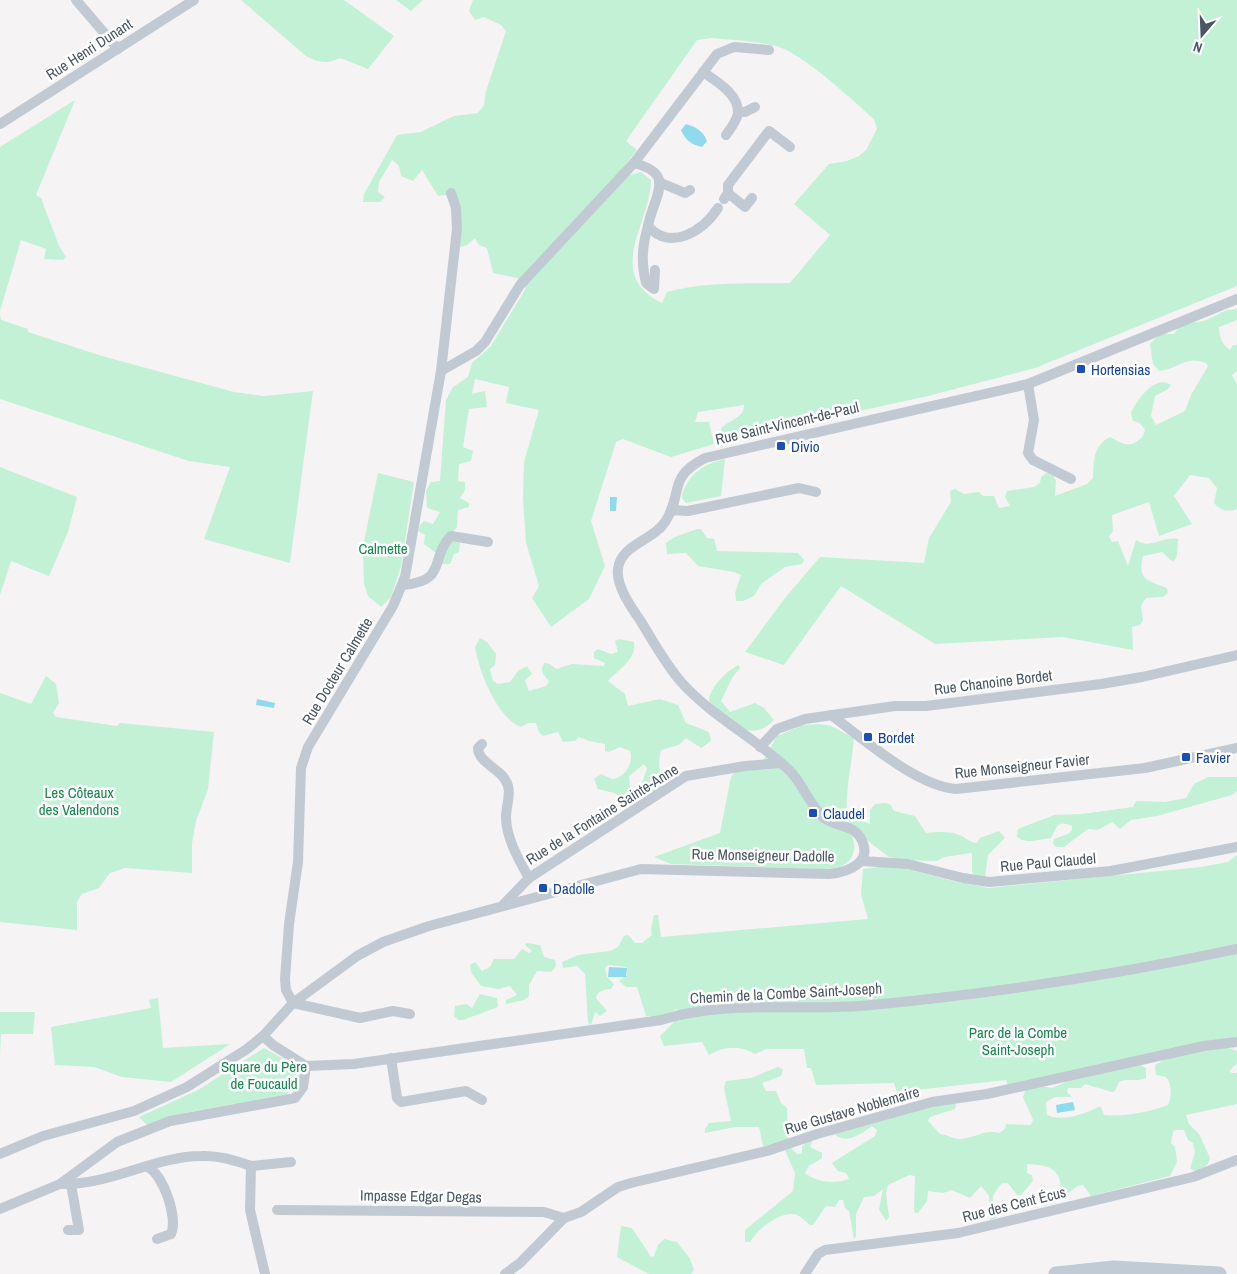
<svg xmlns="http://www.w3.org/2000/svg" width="1237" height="1274" viewBox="0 0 1237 1274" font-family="'Archivo Narrow',sans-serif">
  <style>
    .green { fill: #c3f1d5; fill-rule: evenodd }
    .water { fill: #90daee }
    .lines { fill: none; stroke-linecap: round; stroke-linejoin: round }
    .minor { stroke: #c1cad2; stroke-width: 10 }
    .secondary { stroke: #c1cbd6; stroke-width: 15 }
    .transit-dot { fill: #1a4fb4; stroke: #fff; stroke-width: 2 }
    .labels { text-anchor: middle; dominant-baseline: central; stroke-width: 5; stroke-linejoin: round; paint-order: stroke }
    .street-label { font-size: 15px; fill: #4a5661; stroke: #fff }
    .transit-label { font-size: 15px; fill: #164399; stroke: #fff; text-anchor: start }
    .park-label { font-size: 15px; fill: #17864f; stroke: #fff }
  </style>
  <rect width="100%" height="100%" fill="#f5f3f3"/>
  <!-- green -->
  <g class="green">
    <path d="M241,0h103l50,36 -26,33 -28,-11c-13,6 -21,5 -34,-2z"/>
    <polygon points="396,0 423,0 411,11"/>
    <path d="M473,0h764v286l-202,82 -107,28 -201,44 -4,-3 -2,-8c7,-9 24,-11 23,-24l-46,7 -3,10h14l5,22 -43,13 -48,-18 -7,3 -25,79 14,45 -16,33 -38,28 -19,-29 7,-12 -13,-43 -3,-45 1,-36 15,-52 -33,-7 3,-16 -34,-8 -3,15 13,-3 2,16 -18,2 -6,38 10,4 -2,10 -12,3 -1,17 7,1v8l-5,8 9,5v4l-11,3 -1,17 -11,13 14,3 -1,9 -5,2 -4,10h-13l-1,-11 -12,-9 1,-9 -7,-4 2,-6 4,-4 9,3 7,-12 -13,-4 -1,-17 5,-9 9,-1 6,-81 7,-13 15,-10 4,-14 19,-17 35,-58 -9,-10 -24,-5 -6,-25 -8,-3 -4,-7 -8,7 -13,4 4,-38 -12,-16 -8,1 -16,-26 -9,11 -12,-5 -2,-10 -7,-6 -13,22 -1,10 7,5 -5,5h-17l1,-8 33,-59 24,-3 33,-16 24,-3 6,-8 2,-14 20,-60 -5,-6 -17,-8 -9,3 -6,-9zM712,38c22,2 43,3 64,8 27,7 76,54 98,73l3,10 -11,21 -7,6 -12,5 -18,3 -35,40 36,31 -40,48c-40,1 -84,-2 -123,9l-5,11c-59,-29 -11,-80 -11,-123l-10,-8 -11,3 -9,-5 16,-20 -11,-9 71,-101z"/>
    <polygon points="75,100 36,195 41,198 59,246 66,257 63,260 44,259 46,249 21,240 0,311 0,147"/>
    <path d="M1237,309v11l-18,7c0,10 3,17 11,23l3,-5h4v26l-5,4 5,9v125c-10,3 -16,2 -23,-6l3,-15 -8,-10 -19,-3 -16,21 18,28 -33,12 -10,-34 -37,13 1,16 -4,5 3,6 6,-1 10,25 8,-26c15,10 26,-4 42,-1l-1,17 -4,6 -11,-10 -19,4c-6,25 6,25 24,32l1,5 -5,4 -17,1 -5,8 2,14 -3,5 -8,2 1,23 -70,-13 -128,7 -94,-58 -57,79 -39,-13 40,-54 35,-41 104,6 5,-25 22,-36 -1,-11 5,-2 9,5 15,-2 4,4h11l5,12 11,-2 -5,-9 2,-6 27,-4 6,-4 1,-6 5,-4 7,2 3,6 -1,15 32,-12 6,-6c1,-18 0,-32 17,-41 14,8 21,12 33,-1l2,-6 -5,-7 -7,-2 -2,-8c6,-13 24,-39 40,-28l-3,4 -13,7 -4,20 5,9 29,-14 6,-16 17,-29 -2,-3c-22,-8 -27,6 -47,8l-6,-7 -3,-20 10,-10h14l7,-10 23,-3 23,-11z"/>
    <polygon points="0,315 1,320 28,329 28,332 102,356 234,392 264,396 313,391 290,563 204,539 230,467 189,461 0,399"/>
    <path d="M725,459l-4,37 -35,7 -4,-5v-3c7,-22 22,-31 43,-36z"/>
    <polygon points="0,467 77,497 68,532 49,576 11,561 0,595"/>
    <polygon points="378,473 414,482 401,566 391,597 381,607 368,596 364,584 363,546"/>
    <polygon points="697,529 701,529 707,538 714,539 717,551 798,553 804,560 802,564 785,567 761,584 754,596 743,601 736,601 735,593 741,575 734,572 698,566 686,553 667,554 666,543 675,537"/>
    <path d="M480,638l7,4 9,12 -1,11 -5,4 3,12 5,3 12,-2 8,-11 9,-5 5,8 -7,6 4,11 17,-5 3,-4c-4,-7 -10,-9 -5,-19l6,1 6,5 16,-5 32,2 1,-3 -11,-5v-6l4,-3 13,5 7,-2 -3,-11 4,-2 15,3c3,17 -16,28 -26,39l17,13 3,12 32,-7 18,6 8,18 23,9 2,9 -10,7 -15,-10 -7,7 -18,5c-5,18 2,25 -1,39l-12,7c-12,-8 -3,-18 -1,-28l-3,-4 -15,12 1,11 5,9 -1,5 -5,1 -15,-9 -16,-4 -4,-10 7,-5 11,5c13,-1 22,-16 18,-28l-10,-4 -11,5 -4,-1v-7l-16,-3 -10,-4 -4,4 -12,1 -5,-10 -15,4 -4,-4 -3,-9h-8l-7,4c-24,-9 -42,-56 -46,-80z"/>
    <path d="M738,665l2,3 -8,10 -11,23 9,11 25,-9 9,5 10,12c-26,26 -44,-1 -65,-19 0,-13 17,-29 29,-36z"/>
    <polygon points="46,676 56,684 59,703 53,713 56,717 117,726 120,723 214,732 208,789 196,821 192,843 192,873 125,868 110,873 99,888 82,894 77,902 77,930 0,922 0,693 31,704"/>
    <path d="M818,724l13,2 23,12c-2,25 -9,53 -7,78 0,13 11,25 6,38 -4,12 -18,15 -29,15l-153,-5 -17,-7 66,-24 11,-56 5,-6 23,-3 18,-32 26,-11z"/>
    <path d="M1208,777h29v14l-5,4 -75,21 -26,4 -11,9 -8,-7 -14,8 -10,-1 -24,18h-8l-3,-3 1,-5 14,-5 4,-4v-4c-16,-7 -15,2 -21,12 -13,1 -22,7 -34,-1l1,-8 36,-14 28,-1 51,-7 3,-6 29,1 21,-4 8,-14z"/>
    <path d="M886,803l5,2 3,6 21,5 11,17c12,-1 22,-2 33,2 7,2 10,8 18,8l3,-5 19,-7 6,7 -17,17 -3,22 -7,2 -6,-7v-19l-28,4 -7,4 -35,-1 -13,-3 -26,-20 -14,-15 3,-5 18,7v-14l5,-6z"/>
    <path d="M1237,855v186l-229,44 -2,-5 -109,12 -3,-9 -78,2 -5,-17h-4l-3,-19h-38l-11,5c-15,-9 -31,-8 -46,1l-7,-13 -38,4 -4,-10 15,-15 7,-1 -5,-11 -17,8 -14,-1 -9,-29h-11l-7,-6 8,-6v-8l-19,-2 -3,3 2,9 7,7 -3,5c-7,1 -13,1 -15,9l11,13 -7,5 -5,-4 -4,13 -3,-2 -3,-49 -8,-8 -14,2 -1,-6 16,-7 32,-4 8,-4 6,-11 4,-1 7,8h7l10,-8 -1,-6 3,-14h4l3,22 207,-18 -7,-25 2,-25 30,-4 56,15 39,8 213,-21 27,-5z"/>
    <polygon points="527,943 540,945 544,957 555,960 556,966 551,972 537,971 529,985 529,996 524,1000 506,1004 506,1000 517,995 510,986 499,989 481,986 471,972 470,965 475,962 482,971 490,967 494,959 514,959 522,949 529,953 532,951 525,945"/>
    <polygon points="480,994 497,998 498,1007 463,1020 458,1020 454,1016 455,1006 466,1004 472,1008"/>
    <polygon points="158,998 163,1048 230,1044 171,1082 122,1077 94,1067 55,1065 51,1027 151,1008 149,1000"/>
    <polygon points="0,1012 35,1012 33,1034 1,1034 0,1055"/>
    <path d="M1227,1047l10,4v12l-8,8 3,2h5v31l-51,11 3,9 10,10 11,24c-1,9 -13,15 -20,11l5,-17 -2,-9 -5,-3 -4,-10h-9l-2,2 -2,11 4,4 2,15 -7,14 -79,20 -8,-11 -5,1 -13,9h-4c1,-26 -10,-30 -34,-31v9l5,2 1,6 -12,14h-4l-9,-12h-6c-13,17 -10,13 -5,35l-7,2 -1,-24 -8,-10 -11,12 -18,-8 -9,3 -15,-2 -1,10 -9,12 -4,-1 1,-36 -6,-1 -21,10 -2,9 3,23 -3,4 -7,-12 4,-20 -9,7 -10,1 -8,17v22l-2,3 -5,-28 -4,-3 -2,-8h-4l-4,7 -9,-1 -13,19h-3c-5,-4 -10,-10 -17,-11 -16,-1 -36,16 -43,28h-5v-12l48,-39 2,-18 -11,-25 5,-2 8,8h5v-7l5,-6h5l-2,6 12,6v5l-13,8 -4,7c13,10 29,11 44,6l-3,-6 -8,-2 -6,-8 43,-27 2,-6 -5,-4c-11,8 -24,18 -37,9l10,-8 107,-26 4,4 -1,4 -25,8 -2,4 12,13c7,0 12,5 19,5 15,0 25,-10 40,-6l6,-4 1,-5 25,1 2,-5 -10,-23 2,-6 9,-6 18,3 27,-12 61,-11 6,3v10c-9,4 -18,0 -27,4l-4,9 -3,1 -27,-8 -4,4h-13l-1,4 5,5h-17l-9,5 1,13c13,6 30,1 43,-4 5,-2 6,-4 11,-4l3,8c22,2 44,-3 64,-10 4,-9 4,-21 -2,-28l-10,-2 -1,-10 15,-8z"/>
    <polygon points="264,1048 298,1067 300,1082 287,1094 238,1106 234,1104 189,1112 147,1125 139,1117 198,1090"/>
    <polygon points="778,1067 783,1069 781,1076 762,1083 766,1091 776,1091 781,1103 787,1108 788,1139 769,1147 763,1146 759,1127 735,1127 705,1133 705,1129 709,1123 731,1121 724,1088 726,1081 751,1078"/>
    <polygon points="621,1226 632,1228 651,1257 654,1256 658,1245 664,1239 677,1242 690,1259 694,1270 691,1274 649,1274 617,1257"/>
  </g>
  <!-- water -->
  <g class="water">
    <path d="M686,124c10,3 17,7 21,17l-5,6c-10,-2 -17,-7 -21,-17z"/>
    <polygon points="610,497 617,497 616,511 610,511"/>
    <polygon points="257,699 275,703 274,708 256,705"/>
    <polygon points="609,967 627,968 626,977 608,977"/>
    <polygon points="1073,1102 1075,1110 1057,1113 1056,1105"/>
  </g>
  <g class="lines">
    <!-- minor -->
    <g class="minor">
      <polyline points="76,0 118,49"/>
      <path d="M703,72c13,9 36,22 35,41 -1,8 -8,16 -12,22"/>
      <polyline points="738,112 745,112 755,107"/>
      <polyline points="0,124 194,0"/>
      <path d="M634,163c43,11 20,32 14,63 22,26 55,5 70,-18"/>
      <polyline points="659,182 685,193 690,190"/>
      <polyline points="728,193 745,207 752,198"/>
      <polyline points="724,199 728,193 728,185 769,131 790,147"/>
      <path d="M648,226c-6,21 -7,36 -2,57l8,6 1,-19"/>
      <polyline points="441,371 476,351 485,342 520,285 634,163 717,54 734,47 769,50"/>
      <polyline points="1028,384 1034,420 1028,453 1033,460 1071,479"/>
      <polyline points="671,510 688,511 799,488 816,492"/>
      <path d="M403,585c45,-4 26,-26 48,-49l37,6"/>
      <path d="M831,715c33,24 85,71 125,74l189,-21 92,-20"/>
      <path d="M482,744l-4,4c0,16 26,21 30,38 3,10 -2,20 -2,31 0,21 13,43 23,61"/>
      <polyline points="760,747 777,729 805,719 895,706 926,706 1101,684 1142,677 1237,655"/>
      <polyline points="862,861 908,864 963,878 989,882 1111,871 1237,847"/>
      <polyline points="504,904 529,878 686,776 745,766 781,763"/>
      <polyline points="293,1003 286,990 285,979 289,924 298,862 301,768 308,747 393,606 405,577 441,371 457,229 456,208 451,193"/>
      <polyline points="293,1003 360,1018 393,1011 410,1014"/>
      <polyline points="391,1058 397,1098 401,1102 466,1091 482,1100"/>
      <path d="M306,1066l48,-2 307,-44c69,-21 140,-8 211,-15 123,-12 244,-30 365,-56"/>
      <path d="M0,1154l43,-18 91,-25 53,-24 60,-38 16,-13 30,-33 64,-47 26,-14 46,-16 212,-57 188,5c20,-2 46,-12 31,-37 -8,-13 -25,-10 -36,-19 -15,-13 -21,-35 -36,-49 -33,-31 -75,-52 -106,-86 -16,-18 -29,-42 -42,-63 -9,-13 -24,-34 -22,-51 3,-25 35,-28 47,-47 19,-28 1,-44 40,-64l323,-74 209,-85"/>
      <polyline points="251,1166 291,1162"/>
      <path d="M148,1167c16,9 30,51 23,67l-14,5"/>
      <path d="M60,1184c49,2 94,-28 142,-28 17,-1 33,4 49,10l-1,44 15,64"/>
      <polyline points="0,1209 60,1184 117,1142 170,1121 295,1098 303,1087 306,1066 273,1045 263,1036"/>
      <polyline points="277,1210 544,1212 564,1218"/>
      <polyline points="68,1230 79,1230 71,1184"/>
      <polyline points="505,1274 520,1263 564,1218 581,1212 618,1187 631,1183 767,1151 817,1134 932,1102 987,1094 1204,1046 1237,1042"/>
      <polyline points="805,1274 818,1254 825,1250 958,1233 1193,1177 1237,1160"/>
    </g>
    <!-- secondary -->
    <polyline class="secondary" points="1056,1274 1114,1268 1219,1274"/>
  </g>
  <!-- markers -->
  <g class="transit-dot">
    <rect x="1076" y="364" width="10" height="10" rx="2.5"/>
    <rect x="776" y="441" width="10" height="10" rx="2.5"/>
    <rect x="863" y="732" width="10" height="10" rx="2.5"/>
    <rect x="1181" y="752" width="10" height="10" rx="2.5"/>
    <rect x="808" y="808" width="10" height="10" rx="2.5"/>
    <rect x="538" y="883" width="10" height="10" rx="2.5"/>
  </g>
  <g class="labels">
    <!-- street labels -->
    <g class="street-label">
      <text transform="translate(89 49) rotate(-33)">Rue Henri Dunant</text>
      <text transform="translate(787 423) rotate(-13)">Rue Saint-Vincent-de-Paul</text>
      <text transform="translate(337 671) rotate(-59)">Rue Docteur Calmette</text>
      <text transform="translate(993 682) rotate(-7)">Rue Chanoine Bordet</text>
      <text transform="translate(1022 766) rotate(-6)">Rue Monseigneur Favier</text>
      <text transform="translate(602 814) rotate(-32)">Rue de la Fontaine Sainte-Anne</text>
      <text transform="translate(763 855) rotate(1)">Rue Monseigneur Dadolle</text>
      <text transform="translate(1048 862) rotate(-5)">Rue Paul Claudel</text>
      <text transform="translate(786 993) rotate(-3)">Chemin de la Combe Saint-Joseph</text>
      <text transform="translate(852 1110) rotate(-16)">Rue Gustave Noblemaire</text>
      <text transform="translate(421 1196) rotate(1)">Impasse Edgar Degas</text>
      <text transform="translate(1014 1204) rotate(-14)">Rue des Cent Écus</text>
    </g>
    <!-- transit labels -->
    <g class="transit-label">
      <text x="1091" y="369">Hortensias</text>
      <text x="791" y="446">Divio</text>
      <text x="878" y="737">Bordet</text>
      <text x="1196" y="757">Favier</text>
      <text x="823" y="813">Claudel</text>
      <text x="553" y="888">Dadolle</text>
    </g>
    <!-- park labels -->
    <g class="park-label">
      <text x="383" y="548">Calmette</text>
      <text x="79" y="792">Les Côteaux<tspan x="79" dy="17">des Valendons</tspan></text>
      <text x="1018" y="1032">Parc de la Combe<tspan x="1018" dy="17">Saint-Joseph</tspan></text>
      <text x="264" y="1066">Square du Père<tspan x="264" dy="17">de Foucauld</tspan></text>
    </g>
  </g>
  <!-- north arrow -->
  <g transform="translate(1202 35) rotate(199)" stroke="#ffffff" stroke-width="4" paint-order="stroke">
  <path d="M0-4L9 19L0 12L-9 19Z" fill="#4a5661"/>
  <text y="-8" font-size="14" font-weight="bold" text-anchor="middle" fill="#4a5661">N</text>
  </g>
</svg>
